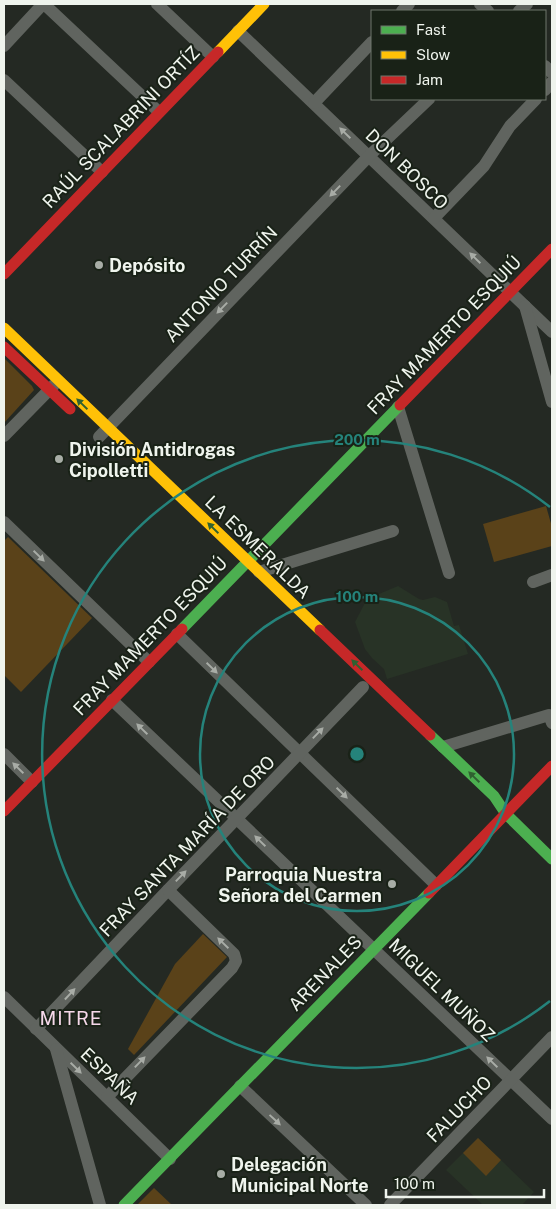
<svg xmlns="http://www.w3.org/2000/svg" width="556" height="1209" viewBox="0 0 556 1209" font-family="'Public Sans',sans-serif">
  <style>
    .built { fill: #283326 }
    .green { fill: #5a4219 }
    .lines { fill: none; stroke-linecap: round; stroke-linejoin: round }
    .street { stroke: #60645f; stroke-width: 12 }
    .fast { stroke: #4caf50; stroke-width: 11 }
    .slow { stroke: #ffc107; stroke-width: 11 }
    .jam { stroke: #c62828; stroke-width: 11 }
    .oneway { fill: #a8aca6 }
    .oneway2 { fill: #306131 }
    .ring { fill: none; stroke: #25837b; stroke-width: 2.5 }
    .poi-dot { fill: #a8ada6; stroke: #192217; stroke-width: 2 }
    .labels { text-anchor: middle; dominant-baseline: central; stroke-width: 4; stroke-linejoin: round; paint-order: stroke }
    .street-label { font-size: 18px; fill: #eff4ed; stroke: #192217 }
    .poi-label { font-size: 18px; font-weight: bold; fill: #eff4ed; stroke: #192217; text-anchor: start }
    .neighbourhood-label { font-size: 19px; letter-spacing: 1px; fill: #f6d8ea; stroke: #192217 }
    .centre { fill: #25837b; stroke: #192217; stroke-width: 2.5 }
    .ring-label { font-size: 15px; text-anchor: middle; font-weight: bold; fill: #25837b; stroke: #192217; stroke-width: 4; stroke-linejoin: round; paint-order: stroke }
  </style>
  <rect width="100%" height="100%" fill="#242923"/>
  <!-- built -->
  <g class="built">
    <polygon points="398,586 419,599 423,600 435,597 447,602 454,626 459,625 468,654 387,679 384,669 372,658 365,649 355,622 367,599"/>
    <polygon points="478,1138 534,1192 522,1205 483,1205 446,1170"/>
  </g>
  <!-- green -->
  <g class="green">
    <polygon points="4,358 32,386 34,390 4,423"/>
    <polygon points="546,506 552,527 552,546 494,562 483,524"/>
    <polygon points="8,537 92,618 21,692 4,675 4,541"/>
    <polygon points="203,934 227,957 134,1055 128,1049 175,964"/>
    <polygon points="478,1138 501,1160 486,1176 463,1153"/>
    <polygon points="154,1188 172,1205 137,1205"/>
  </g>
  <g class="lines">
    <!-- street -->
    <g class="street">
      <polyline points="44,4 159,112"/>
      <polyline points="157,4 213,57"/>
      <polyline points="480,4 488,11"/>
      <polyline points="402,11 409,4"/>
      <polyline points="519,11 527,4"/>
      <polyline points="238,31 552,332"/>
      <polyline points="4,46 43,4"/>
      <polyline points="545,66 552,73"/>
      <polyline points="4,80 102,172"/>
      <polyline points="545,90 552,82"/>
      <polyline points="314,103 372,42"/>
      <polyline points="434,218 484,166 510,126 536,99"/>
      <polyline points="525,306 552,402"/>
      <polyline points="398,407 449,573"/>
      <polyline points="4,436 54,385"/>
      <polyline points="99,437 369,156 429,99"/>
      <polyline points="4,522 149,662"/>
      <polyline points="259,572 393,531"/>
      <polyline points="533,582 552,575"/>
      <polyline points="177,634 436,885"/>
      <polyline points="112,700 552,1119"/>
      <polyline points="443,747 549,715 552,723"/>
      <polyline points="4,754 32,782"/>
      <polyline points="4,997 170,1159"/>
      <polyline points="36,1029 168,890 363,687"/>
      <polyline points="56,1049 100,1205"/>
      <polyline points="240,1086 366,1205"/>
      <polyline points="107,1097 232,968 236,961 234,954 168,890"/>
      <polyline points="390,1205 552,1037"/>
    </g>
    <!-- fast -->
    <g class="fast">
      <polyline points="182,629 400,405"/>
      <polyline points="430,735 494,796 506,814 552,859"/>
      <polyline points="124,1205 429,893"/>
    </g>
    <!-- slow -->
    <g class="slow">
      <polyline points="218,52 264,4"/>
      <polyline points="4,328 320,630"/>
    </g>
    <!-- jam -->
    <g class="jam">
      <polyline points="4,274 218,52"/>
      <polyline points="4,347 70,409"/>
      <polyline points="400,405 552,249"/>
      <polyline points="320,630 430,735"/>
      <polyline points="4,811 182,629"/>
      <polyline points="429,893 552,766"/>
    </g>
  </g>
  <!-- one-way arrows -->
  <defs><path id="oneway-solid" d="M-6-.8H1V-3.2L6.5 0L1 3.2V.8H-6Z" transform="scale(1.25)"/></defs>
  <g class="oneway">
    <use href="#oneway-solid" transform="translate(345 133) rotate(-136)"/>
    <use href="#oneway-solid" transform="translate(335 191) rotate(134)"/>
    <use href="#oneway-solid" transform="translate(475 258) rotate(-136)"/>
    <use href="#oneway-solid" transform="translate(222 308) rotate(134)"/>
    <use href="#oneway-solid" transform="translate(39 556) rotate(44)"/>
    <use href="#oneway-solid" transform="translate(212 668) rotate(44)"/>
    <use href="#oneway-solid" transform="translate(142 729) rotate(-136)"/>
    <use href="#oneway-solid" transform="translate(318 733) rotate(-46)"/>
    <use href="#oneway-solid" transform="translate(18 768) rotate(-136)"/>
    <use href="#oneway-solid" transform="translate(342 793) rotate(44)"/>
    <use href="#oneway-solid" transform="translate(260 841) rotate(-136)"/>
    <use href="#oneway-solid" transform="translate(181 876) rotate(-46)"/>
    <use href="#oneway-solid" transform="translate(223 943) rotate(-136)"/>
    <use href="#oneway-solid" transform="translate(70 994) rotate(-47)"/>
    <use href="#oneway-solid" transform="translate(140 1062) rotate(-46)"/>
    <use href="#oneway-solid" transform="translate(492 1062) rotate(-136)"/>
    <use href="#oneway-solid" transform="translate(76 1068) rotate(44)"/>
    <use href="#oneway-solid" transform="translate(275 1120) rotate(43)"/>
  </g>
  <g class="oneway2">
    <use href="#oneway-solid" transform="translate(82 404) rotate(-136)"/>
    <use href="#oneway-solid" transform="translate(213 528) rotate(-136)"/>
    <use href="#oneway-solid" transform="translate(357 665) rotate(-136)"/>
    <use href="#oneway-solid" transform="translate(474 777) rotate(-136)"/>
  </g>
  <!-- distance rings -->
  <g class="ring">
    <circle cx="357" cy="754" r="157"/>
    <path d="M550 1001A314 314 0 1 1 550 507"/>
  </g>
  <!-- markers -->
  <g class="poi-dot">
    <circle cx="99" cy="265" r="5"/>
    <circle cx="59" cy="459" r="5"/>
    <circle cx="392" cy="884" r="5"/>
    <circle cx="221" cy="1174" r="5"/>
  </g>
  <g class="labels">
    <!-- street labels -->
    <g class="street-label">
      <text transform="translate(121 127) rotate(-46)">RAÚL SCALABRINI ORTÍZ</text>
      <text transform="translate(407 169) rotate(44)">DON BOSCO</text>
      <text transform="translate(221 284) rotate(-46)">ANTONIO TURRÍN</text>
      <text transform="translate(444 335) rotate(-46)">FRAY MAMERTO ESQUIÚ</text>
      <text transform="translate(258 547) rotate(44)">LA ESMERALDA</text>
      <text transform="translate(150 636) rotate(-46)">FRAY MAMERTO ESQUIÚ</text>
      <text transform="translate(187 846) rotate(-46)">FRAY SANTA MARÍA DE ORO</text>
      <text transform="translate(325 973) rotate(-46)">ARENALES</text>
      <text transform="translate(442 990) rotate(44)">MIGUEL MUÑOZ</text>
      <text transform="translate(110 1076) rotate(44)">ESPAÑA</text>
      <text transform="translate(459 1109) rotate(-46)">FALUCHO</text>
    </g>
    <!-- poi labels -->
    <g class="poi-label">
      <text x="109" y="265">Depósito</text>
      <text x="69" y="449">División Antidrogas<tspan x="69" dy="21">Cipolletti</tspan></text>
      <text x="382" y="874" text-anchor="end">Parroquia Nuestra<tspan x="382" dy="21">Señora del Carmen</tspan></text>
      <text x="231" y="1164">Delegación<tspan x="231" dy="21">Municipal Norte</tspan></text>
    </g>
    <!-- neighbourhood labels -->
    <g class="neighbourhood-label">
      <text x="71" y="1018">MITRE</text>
    </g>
  </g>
  <circle cx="357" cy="754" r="8" class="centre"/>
  <g class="ring-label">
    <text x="357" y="445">200 m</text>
    <text x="357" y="602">100 m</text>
  </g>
  <!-- border -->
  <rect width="556" height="1209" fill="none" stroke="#eff4ed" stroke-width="10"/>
  <!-- legend -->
  <rect x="371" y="10" width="175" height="90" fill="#192217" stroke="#6f766d"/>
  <rect x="381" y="26" width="25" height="8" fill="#4caf50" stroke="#6f766d"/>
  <text x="416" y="35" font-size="15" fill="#eff4ed">Fast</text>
  <rect x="381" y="51" width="25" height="8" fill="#ffc107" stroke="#6f766d"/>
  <text x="416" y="60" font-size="15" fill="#eff4ed">Slow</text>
  <rect x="381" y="76" width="25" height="8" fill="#c62828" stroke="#6f766d"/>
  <text x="416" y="85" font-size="15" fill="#eff4ed">Jam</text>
  <!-- scale -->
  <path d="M386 1189v8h158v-8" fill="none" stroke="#eff4ed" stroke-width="2.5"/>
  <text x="394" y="1189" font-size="15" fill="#eff4ed" stroke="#192217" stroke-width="4" paint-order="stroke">100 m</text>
</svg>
